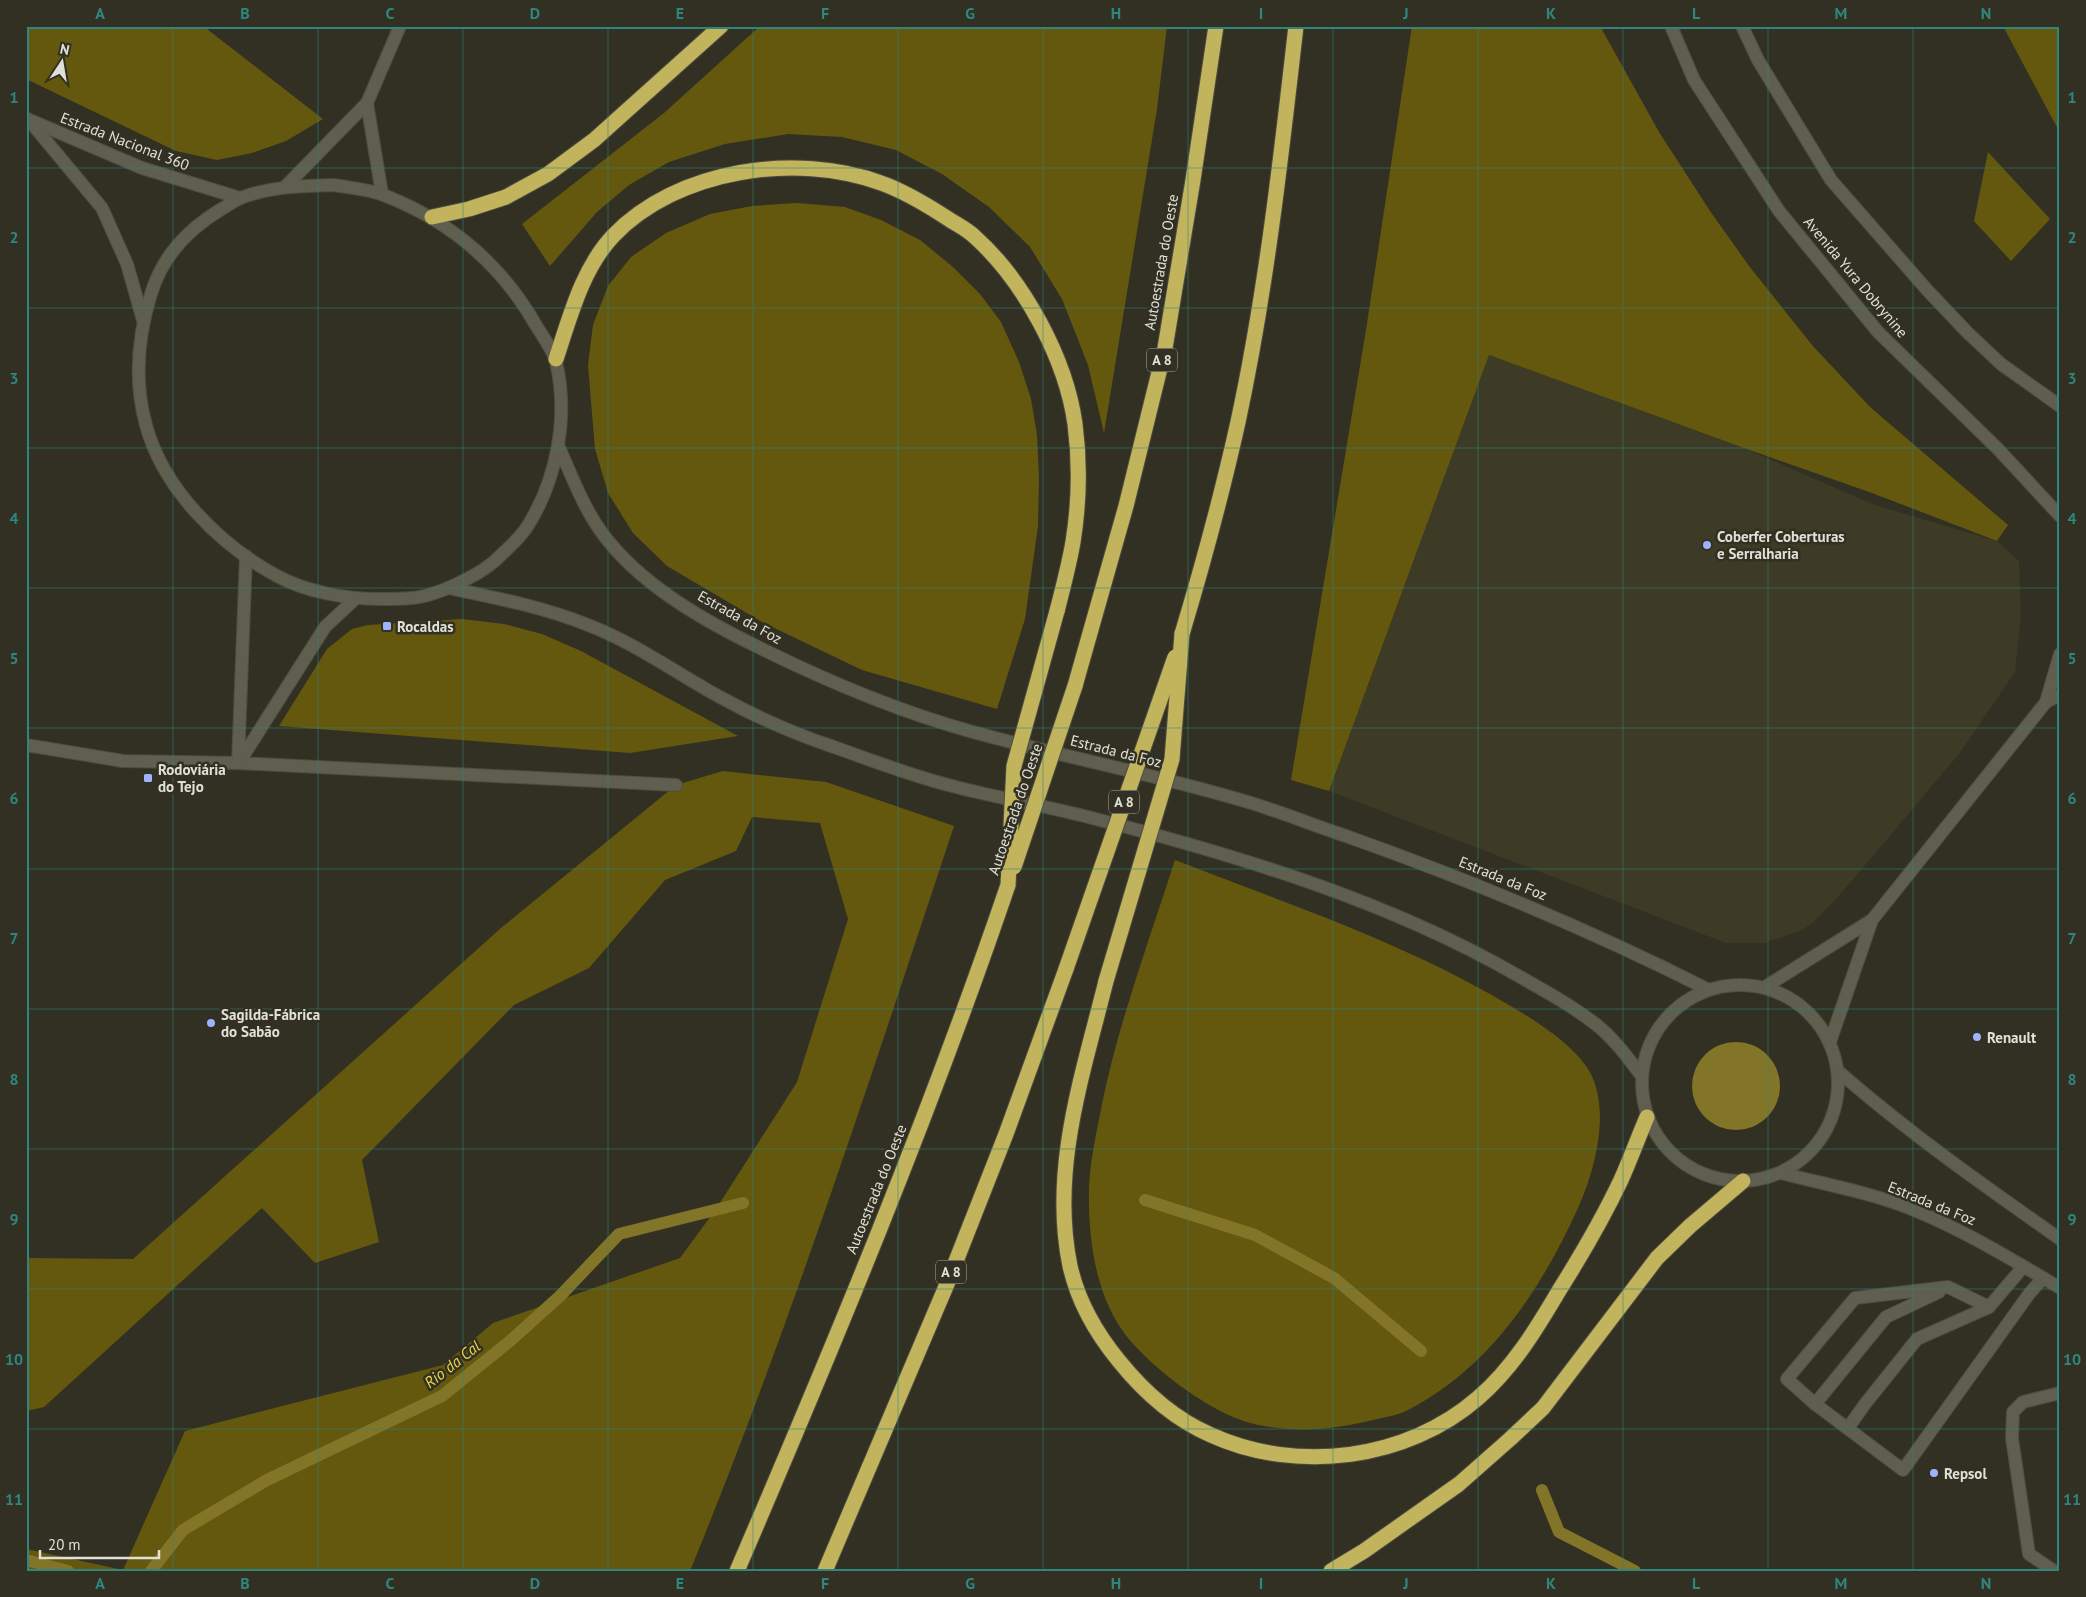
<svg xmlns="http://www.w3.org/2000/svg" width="2086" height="1597" viewBox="0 0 2086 1597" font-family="'PT Sans',sans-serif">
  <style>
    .built { fill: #3d3a26 }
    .green { fill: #64580e }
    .water { fill: #827528 }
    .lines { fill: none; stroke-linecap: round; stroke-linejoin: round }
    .stream { stroke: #827528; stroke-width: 12 }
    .service-casing { stroke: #4e4c41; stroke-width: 14 }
    .minor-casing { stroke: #4e4c41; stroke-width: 14 }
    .secondary-casing { stroke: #4e4c41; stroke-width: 14 }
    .motorway-casing { stroke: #4e4c41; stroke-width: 17 }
    .service { stroke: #605e4f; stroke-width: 12 }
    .minor { stroke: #605e4f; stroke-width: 12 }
    .secondary { stroke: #605e4f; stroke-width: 12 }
    .motorway { stroke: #c2b35d; stroke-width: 15 }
    .motorway-bridge-casing { stroke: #4e4c41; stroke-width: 17; stroke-linecap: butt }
    .motorway-bridge { stroke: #c2b35d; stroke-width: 15 }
    .grid { fill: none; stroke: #2e867e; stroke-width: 1; stroke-opacity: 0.55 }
    .poi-dot { fill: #9fb3fd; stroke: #323023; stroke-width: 2 }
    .labels { text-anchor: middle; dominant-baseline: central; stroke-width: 5; stroke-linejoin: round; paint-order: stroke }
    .shield { fill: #323023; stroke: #acaba1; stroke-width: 1 }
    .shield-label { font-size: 14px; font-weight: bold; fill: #e1e0d7 }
    .street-label { font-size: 15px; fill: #e1e0d7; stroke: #323023 }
    .poi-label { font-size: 15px; font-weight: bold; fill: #e1e0d7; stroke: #323023; text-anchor: start }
    .water-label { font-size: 16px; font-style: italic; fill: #ebd44d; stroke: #323023 }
    .neatline { fill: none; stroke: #2e867e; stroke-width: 2 }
    .grid-label { font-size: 16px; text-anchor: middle; font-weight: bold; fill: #2e867e }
  </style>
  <rect width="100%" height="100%" fill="#323023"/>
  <!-- built -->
  <polygon class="built" points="1489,355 1744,448 1875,505 1997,541 2019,561 2021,615 2015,672 1959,754 1845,889 1815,921 1802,930 1765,943 1726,943 1329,791"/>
  <!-- green -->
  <g class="green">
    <polygon points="26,26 203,26 323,119 286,141 252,153 217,160 176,151 26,79"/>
    <polygon points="760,26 1167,26 1157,109 1104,433 1088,365 1062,299 1030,247 989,207 942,174 896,150 842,137 788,134 725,144 669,162 629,185 597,212 550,266 522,224 664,113"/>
    <polygon points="1412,26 1600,26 1659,132 1710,211 1749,266 1812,345 1870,407 2008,525 1997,541 1872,493 1744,448 1489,355 1329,791 1291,780 1366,330"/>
    <polygon points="2003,26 2060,26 2060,133"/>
    <polygon points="1988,152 2050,219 2011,261 1974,221"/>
    <polygon points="797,203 845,207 881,220 920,240 953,267 980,294 1001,322 1019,362 1031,399 1037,435 1039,477 1038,526 1025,619 997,709 862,670 762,622 667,566 633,533 608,493 595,449 588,365 593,325 608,286 631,257 666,233 710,214 752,206"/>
    <polygon points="462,619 504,624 542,634 581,651 738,736 630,753 279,726 327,649 352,629 368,625"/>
    <path d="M723,771l103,11 128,44c-83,250 -164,501 -264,745h-664v-22l97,21 62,-139 258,-66 50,-42 187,-65 36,-49 81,-127 51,-163 -28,-96 -68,-6 -16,34 -71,29 -76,88 -75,37 -152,155 17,82 -64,21 -53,-55 -218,199 -18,4v-153l107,1 368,-331 175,-143z"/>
    <path d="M1175,860c110,43 225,81 327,141 28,16 69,41 86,68 24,38 7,102 -10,139 -37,82 -90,162 -172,203 -10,5 -22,6 -33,9 -40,10 -85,14 -126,2 -41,-12 -104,-60 -127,-95 -26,-40 -32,-93 -31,-139 1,-29 8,-57 13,-84 17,-83 47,-163 73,-244z"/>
  </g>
  <!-- water -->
  <circle class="water" cx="1736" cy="1086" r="44"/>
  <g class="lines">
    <!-- stream -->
    <g class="stream">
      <polyline points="1145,1200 1255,1235 1334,1278 1421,1351"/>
      <polyline points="1542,1490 1559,1532 1635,1571"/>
      <polyline points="26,1560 68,1571"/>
      <polyline points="151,1571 183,1530 267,1480 442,1396 510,1341 560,1296 619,1234 743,1203"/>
    </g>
    <defs>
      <g id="service">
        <polyline points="238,763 676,785"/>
        <polyline points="2023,1267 1989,1307 1948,1287 1855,1298 1787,1379 1815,1404 1903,1470 2029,1294 2043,1278"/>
        <polyline points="1815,1404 1886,1317 1939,1292"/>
        <polyline points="1848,1428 1865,1404 1917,1339 1989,1307"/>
        <polyline points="2054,1571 2029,1554 2012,1438 2013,1412 2023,1402 2060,1393"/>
      </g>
      <g id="minor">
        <polyline points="367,103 382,194"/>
        <polyline points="286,186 367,103 400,26"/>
        <polyline points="26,745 123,761 238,763"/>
        <polyline points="240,761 325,627 355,599"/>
        <polyline points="238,763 246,556"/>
      </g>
      <g id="secondary">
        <polyline points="1671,26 1694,80 1779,211 1878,332 1998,449 2060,516"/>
        <polyline points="1742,26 1758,60 1831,180 1928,291 1968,333 2001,364 2060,406"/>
        <polyline points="28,119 102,208 127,264 143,320"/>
        <polyline points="32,121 142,168 240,198"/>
        <path d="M334,185c17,3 36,4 52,11 66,26 116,69 151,131 7,11 16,23 19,35 13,54 1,118 -29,165 -7,11 -18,20 -27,29 -17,18 -63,40 -88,42 -11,1 -22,1 -33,1 -33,0 -72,-7 -102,-23 -57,-31 -114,-87 -131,-151 -12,-43 -8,-89 5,-131 11,-37 36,-64 69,-84 7,-4 15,-10 23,-13 31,-11 59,-11 91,-12z"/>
        <path d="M558,445c13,29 25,62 44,88 37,50 97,85 152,112 70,35 143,66 219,87 87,24 175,41 261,66 38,10 75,26 112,38 124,44 245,94 363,154"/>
        <path d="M449,588c48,10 94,19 139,37 47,18 88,48 132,72 36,20 75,37 114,50 39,14 78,29 118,39 46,12 94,20 140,32 144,37 294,82 423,156 28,16 58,32 83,52 17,14 30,32 43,49"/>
        <polyline points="2046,702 2060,695"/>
        <circle cx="1740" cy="1083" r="98"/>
        <polyline points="1765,987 1872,920 2046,702 2060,654"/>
        <polyline points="1830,1042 1872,920"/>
        <path d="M1838,1071c71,62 145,114 222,168"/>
        <path d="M1781,1173c42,11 87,19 128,35 53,21 102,51 151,80"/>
      </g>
      <g id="motorway">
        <polyline points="432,217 469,209 506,197 548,174 594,140 721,26"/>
        <path d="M556,359c14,-42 26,-90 57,-123 64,-67 183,-84 268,-53 23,8 46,22 66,35 9,6 20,11 28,19 49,44 91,122 100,187 5,38 4,80 -2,118 -4,23 -10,46 -16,69"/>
        <path d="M1182,634c21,-70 40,-140 56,-212 28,-130 43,-264 58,-396"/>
        <polyline points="1075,686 1126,506 1165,348 1193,180 1216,26"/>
        <path d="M1106,981c-23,93 -56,188 -36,285 8,36 26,67 49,95 25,31 55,58 92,74 86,39 196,25 267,-37 35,-30 59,-70 82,-109 22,-35 43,-71 61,-109 9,-20 17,-42 26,-63"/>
        <path d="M737,1571c97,-226 192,-454 271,-686"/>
        <polyline points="825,1571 947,1284 1006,1134 1066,969"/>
        <polyline points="1331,1571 1364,1551 1459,1484 1510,1439 1543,1408 1657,1258 1690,1226 1743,1181"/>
      </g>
    </defs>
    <!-- service casing -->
    <use href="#service" class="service-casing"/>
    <!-- minor casing -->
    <use href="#minor" class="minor-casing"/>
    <!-- secondary casing -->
    <use href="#secondary" class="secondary-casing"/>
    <!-- motorway casing -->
    <use href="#motorway" class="motorway-casing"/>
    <!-- service -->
    <use href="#service" class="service"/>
    <!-- minor -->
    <use href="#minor" class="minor"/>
    <!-- secondary -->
    <use href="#secondary" class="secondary"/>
    <!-- motorway -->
    <use href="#motorway" class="motorway"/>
    <defs>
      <g id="motorway-bridge">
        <polyline points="1014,867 1075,686"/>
        <polyline points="1008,885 1014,766 1057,611"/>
        <polyline points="1066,969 1175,657"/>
        <polyline points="1106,981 1172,759 1182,634"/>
      </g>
    </defs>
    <!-- motorway-bridge casing -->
    <use href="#motorway-bridge" class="motorway-bridge-casing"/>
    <!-- motorway-bridge -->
    <use href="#motorway-bridge" class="motorway-bridge"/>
  </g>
  <!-- grid -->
  <path class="grid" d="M173,26v1545M318,26v1545M463,26v1545M608,26v1545M753,26v1545M898,26v1545M1043,26v1545M1188,26v1545M1333,26v1545M1478,26v1545M1623,26v1545M1768,26v1545M1913,26v1545M26,168h2034M26,308h2034M26,448h2034M26,588h2034M26,728h2034M26,869h2034M26,1009h2034M26,1149h2034M26,1289h2034M26,1429h2034"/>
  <!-- markers -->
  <g class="poi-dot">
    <circle cx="1707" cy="545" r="5"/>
    <rect x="382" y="621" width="10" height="10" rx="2.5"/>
    <rect x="143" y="773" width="10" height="10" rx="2.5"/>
    <circle cx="211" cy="1023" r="5"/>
    <circle cx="1977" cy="1037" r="5"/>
    <circle cx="1934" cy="1473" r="5"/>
  </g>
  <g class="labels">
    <!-- shield labels -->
    <g class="shield">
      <rect x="1147" y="348.5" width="30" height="23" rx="4"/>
      <rect x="1109" y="790.5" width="30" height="23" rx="4"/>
      <rect x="936" y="1260.5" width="30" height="23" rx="4"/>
    </g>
    <g class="shield-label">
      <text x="1162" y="360">A 8</text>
      <text x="1124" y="802">A 8</text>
      <text x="951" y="1272">A 8</text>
    </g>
    <!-- street labels -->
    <g class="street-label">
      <text transform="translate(125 141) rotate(21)">Estrada Nacional 360</text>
      <text transform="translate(1161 262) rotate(-80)">Autoestrada do Oeste</text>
      <text transform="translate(1856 277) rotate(50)">Avenida Yura Dobrynine</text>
      <text transform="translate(740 617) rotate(29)">Estrada da Foz</text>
      <text transform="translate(1116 751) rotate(14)">Estrada da Foz</text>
      <text transform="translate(1015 809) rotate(-71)">Autoestrada do Oeste</text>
      <text transform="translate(1503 878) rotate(22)">Estrada da Foz</text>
      <text transform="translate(876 1189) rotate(-68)">Autoestrada do Oeste</text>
      <text transform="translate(1932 1203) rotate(22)">Estrada da Foz</text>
    </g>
    <!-- poi labels -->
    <g class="poi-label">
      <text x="1717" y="536">Coberfer Coberturas<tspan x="1717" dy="17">e Serralharia</tspan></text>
      <text x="397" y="626">Rocaldas</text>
      <text x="158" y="769">Rodoviária<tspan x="158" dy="17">do Tejo</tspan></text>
      <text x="221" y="1014">Sagilda-Fábrica<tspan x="221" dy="17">do Sabão</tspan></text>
      <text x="1987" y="1037">Renault</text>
      <text x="1944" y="1473">Repsol</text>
    </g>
    <!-- water labels -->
    <g class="water-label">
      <text transform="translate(452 1364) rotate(-38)">Rio da Cal</text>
    </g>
  </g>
  <!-- border -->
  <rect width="2086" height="1597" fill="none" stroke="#323023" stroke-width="55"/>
  <!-- north arrow -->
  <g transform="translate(62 62) rotate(12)" stroke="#323023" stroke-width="4" paint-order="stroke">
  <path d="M0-4L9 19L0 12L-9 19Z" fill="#e1e0d7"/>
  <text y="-8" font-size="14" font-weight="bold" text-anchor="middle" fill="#e1e0d7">N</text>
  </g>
  <!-- scale -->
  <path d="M40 1550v8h119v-8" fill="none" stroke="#e1e0d7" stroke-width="2.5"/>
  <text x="48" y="1550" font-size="15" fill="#e1e0d7" stroke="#323023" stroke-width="4" paint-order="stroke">20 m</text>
  <rect x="28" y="28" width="2030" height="1542" class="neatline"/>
  <g class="grid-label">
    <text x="100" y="19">A</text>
    <text x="245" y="19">B</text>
    <text x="390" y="19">C</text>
    <text x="535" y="19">D</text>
    <text x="680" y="19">E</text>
    <text x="825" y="19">F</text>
    <text x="970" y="19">G</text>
    <text x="1116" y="19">H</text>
    <text x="1261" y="19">I</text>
    <text x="1406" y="19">J</text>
    <text x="1551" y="19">K</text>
    <text x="1696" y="19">L</text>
    <text x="1841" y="19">M</text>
    <text x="1986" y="19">N</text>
    <text x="14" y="103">1</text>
    <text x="2072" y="103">1</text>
    <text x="14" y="243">2</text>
    <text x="2072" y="243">2</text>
    <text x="14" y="384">3</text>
    <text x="2072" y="384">3</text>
    <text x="14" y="524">4</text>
    <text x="2072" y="524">4</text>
    <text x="14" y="664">5</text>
    <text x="2072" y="664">5</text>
    <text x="14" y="804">6</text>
    <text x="2072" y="804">6</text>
    <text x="14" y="944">7</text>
    <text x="2072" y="944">7</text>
    <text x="14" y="1085">8</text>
    <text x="2072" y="1085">8</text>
    <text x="14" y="1225">9</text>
    <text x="2072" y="1225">9</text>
    <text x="14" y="1365">10</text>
    <text x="2072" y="1365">10</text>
    <text x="14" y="1505">11</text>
    <text x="2072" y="1505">11</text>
    <text x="100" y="1589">A</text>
    <text x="245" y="1589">B</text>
    <text x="390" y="1589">C</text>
    <text x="535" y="1589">D</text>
    <text x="680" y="1589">E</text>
    <text x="825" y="1589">F</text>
    <text x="970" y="1589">G</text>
    <text x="1116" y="1589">H</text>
    <text x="1261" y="1589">I</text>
    <text x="1406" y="1589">J</text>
    <text x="1551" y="1589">K</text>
    <text x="1696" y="1589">L</text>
    <text x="1841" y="1589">M</text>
    <text x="1986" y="1589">N</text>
  </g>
</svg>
